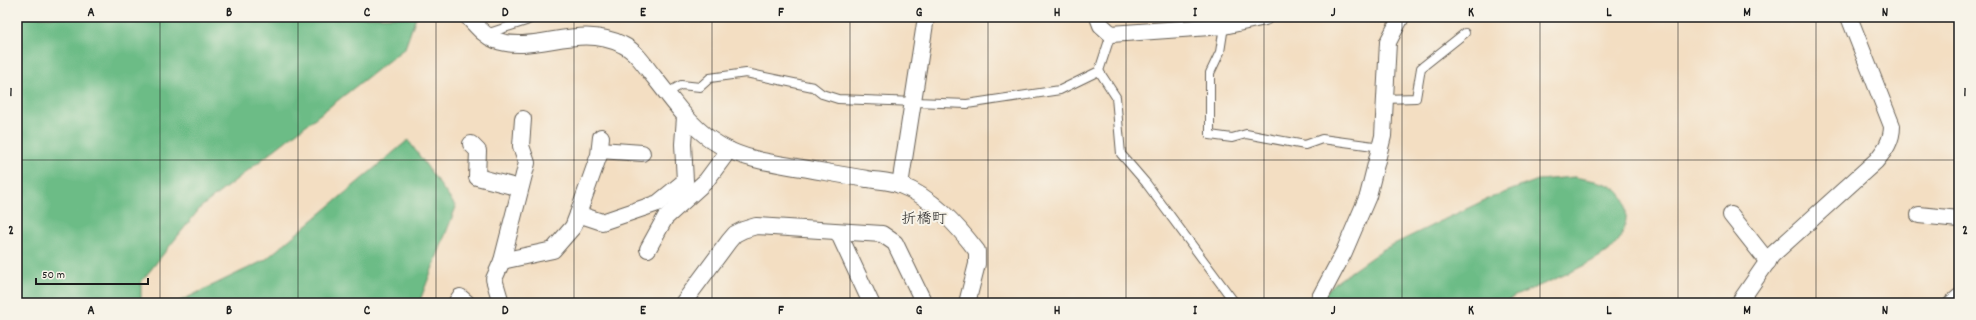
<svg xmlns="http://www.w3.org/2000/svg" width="1976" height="320" viewBox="0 0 1976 320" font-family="Dekko,'Klee One',sans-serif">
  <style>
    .forest { fill: #6cbc86; stroke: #446c51 }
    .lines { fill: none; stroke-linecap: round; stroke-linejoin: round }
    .service-casing { stroke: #676056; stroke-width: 10 }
    .minor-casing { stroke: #676056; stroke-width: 18 }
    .service { stroke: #fff; stroke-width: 8 }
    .minor { stroke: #fff; stroke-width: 16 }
    .grid { fill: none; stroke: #1c1c1c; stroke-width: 1; stroke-opacity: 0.55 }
    .labels { text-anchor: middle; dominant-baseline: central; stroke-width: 4; stroke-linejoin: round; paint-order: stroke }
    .quarter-label { font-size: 15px; fill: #1c1c1c; stroke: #f7f3e8 }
    .neatline { fill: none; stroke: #1c1c1c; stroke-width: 1.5 }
    .grid-label { font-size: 13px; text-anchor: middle; font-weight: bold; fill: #1c1c1c }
  </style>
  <rect width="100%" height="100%" fill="#f7f3e8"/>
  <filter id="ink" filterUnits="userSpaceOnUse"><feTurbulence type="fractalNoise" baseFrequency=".025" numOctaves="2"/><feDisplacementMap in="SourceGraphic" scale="8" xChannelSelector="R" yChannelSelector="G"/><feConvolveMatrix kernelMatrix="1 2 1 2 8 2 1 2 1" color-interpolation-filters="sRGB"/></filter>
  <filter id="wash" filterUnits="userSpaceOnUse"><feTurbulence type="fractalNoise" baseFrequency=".012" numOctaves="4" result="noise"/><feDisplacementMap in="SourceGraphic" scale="16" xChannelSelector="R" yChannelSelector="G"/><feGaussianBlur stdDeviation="0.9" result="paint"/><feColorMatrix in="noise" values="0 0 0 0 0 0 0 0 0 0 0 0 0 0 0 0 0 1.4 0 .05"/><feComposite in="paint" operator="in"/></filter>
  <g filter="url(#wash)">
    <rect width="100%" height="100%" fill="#f3dec2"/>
    <!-- forest -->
    <g class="forest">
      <polygon points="17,17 416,17 405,48 201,207 141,282 141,303 17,303"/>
      <polygon points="408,140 456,207 419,303 176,303 265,260"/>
      <path d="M1574,177c20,4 51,6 52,31 1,12 -1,22 -7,32 -14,21 -79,45 -104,56l-11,7h-189l20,-20 47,-33 59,-29 44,-21 53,-20z"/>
    </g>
  </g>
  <g filter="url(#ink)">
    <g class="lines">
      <defs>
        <g id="service">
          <polyline points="1224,26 1220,52 1210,73 1210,135 1232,138 1246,134 1305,145 1322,139 1381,147"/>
          <polyline points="486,34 526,21 534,17"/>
          <polyline points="1099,71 1116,97 1121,154 1146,183 1235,303"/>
          <polyline points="667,93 681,85 700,87 710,78 746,73 813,87 822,94 838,99 967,104 1060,90 1099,71 1111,34"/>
          <polyline points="1384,99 1416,98 1421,68 1465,33"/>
        </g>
        <g id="minor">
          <path d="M468,17c8,8 16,19 27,23 40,15 82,-18 128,5 13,6 22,21 31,32 21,26 37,52 67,69 21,12 45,16 69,20 26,4 51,9 77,13 11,2 23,2 33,6 32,12 57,40 77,66v13l-10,39"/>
          <polyline points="1098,17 1101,25 1111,34 1224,26 1265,17"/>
          <polyline points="523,119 521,146 527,163 502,261 553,250 573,227 578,214"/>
          <polyline points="601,137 599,155 578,214 602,222 658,203 685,181 683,144 685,117"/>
          <polyline points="471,144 478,151 477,177 520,188"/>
          <polyline points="600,150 642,153"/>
          <polyline points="900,185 926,17"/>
          <polyline points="1731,215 1768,262"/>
          <polyline points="1919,215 1959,219"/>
          <polyline points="838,232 871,303"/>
          <polyline points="648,249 665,218 706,181 729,150"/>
          <polyline points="456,303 460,297 467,303"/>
          <polyline points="501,303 494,279 502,261"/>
          <polyline points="683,303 729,241 735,234 743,230 756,226 882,234 895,243 924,303"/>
          <polyline points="1317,303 1344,252 1368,196 1383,136 1388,42 1401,17"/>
          <path d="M1739,303l33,-48 104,-94c9,-11 16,-20 16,-35l-43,-109"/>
          <polyline points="1952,303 1959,297"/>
        </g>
      </defs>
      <!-- service casing -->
      <use href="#service" class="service-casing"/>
      <!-- minor casing -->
      <use href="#minor" class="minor-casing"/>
      <!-- service -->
      <use href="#service" class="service"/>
      <!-- minor -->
      <use href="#minor" class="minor"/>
    </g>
  </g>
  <!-- grid -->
  <path class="grid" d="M160,17v286M298,17v286M436,17v286M574,17v286M712,17v286M850,17v286M988,17v286M1126,17v286M1264,17v286M1402,17v286M1540,17v286M1678,17v286M1816,17v286M17,160h1942"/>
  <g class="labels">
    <!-- quarter labels -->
    <g class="quarter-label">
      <text x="924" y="220">折橋町</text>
    </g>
  </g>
  <!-- margin -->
  <rect width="1976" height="320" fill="none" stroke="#f7f3e8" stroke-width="44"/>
  <!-- scale -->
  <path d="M36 278v6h112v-6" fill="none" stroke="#1c1c1c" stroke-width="2"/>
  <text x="42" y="278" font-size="12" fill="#1c1c1c" stroke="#f7f3e8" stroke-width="3" paint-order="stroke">50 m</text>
  <rect x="22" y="22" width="1932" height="276" class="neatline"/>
  <g class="grid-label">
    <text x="91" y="16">A</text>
    <text x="229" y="16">B</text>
    <text x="367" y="16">C</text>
    <text x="505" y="16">D</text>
    <text x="643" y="16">E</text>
    <text x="781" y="16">F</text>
    <text x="919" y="16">G</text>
    <text x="1057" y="16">H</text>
    <text x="1195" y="16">I</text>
    <text x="1333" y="16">J</text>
    <text x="1471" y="16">K</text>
    <text x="1609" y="16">L</text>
    <text x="1747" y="16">M</text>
    <text x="1885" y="16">N</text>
    <text x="11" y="96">1</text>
    <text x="1965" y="96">1</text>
    <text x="11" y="234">2</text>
    <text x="1965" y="234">2</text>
    <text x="91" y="314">A</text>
    <text x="229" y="314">B</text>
    <text x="367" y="314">C</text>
    <text x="505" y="314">D</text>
    <text x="643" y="314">E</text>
    <text x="781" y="314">F</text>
    <text x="919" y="314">G</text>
    <text x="1057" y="314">H</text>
    <text x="1195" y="314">I</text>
    <text x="1333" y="314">J</text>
    <text x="1471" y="314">K</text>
    <text x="1609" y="314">L</text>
    <text x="1747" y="314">M</text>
    <text x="1885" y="314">N</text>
  </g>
</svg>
